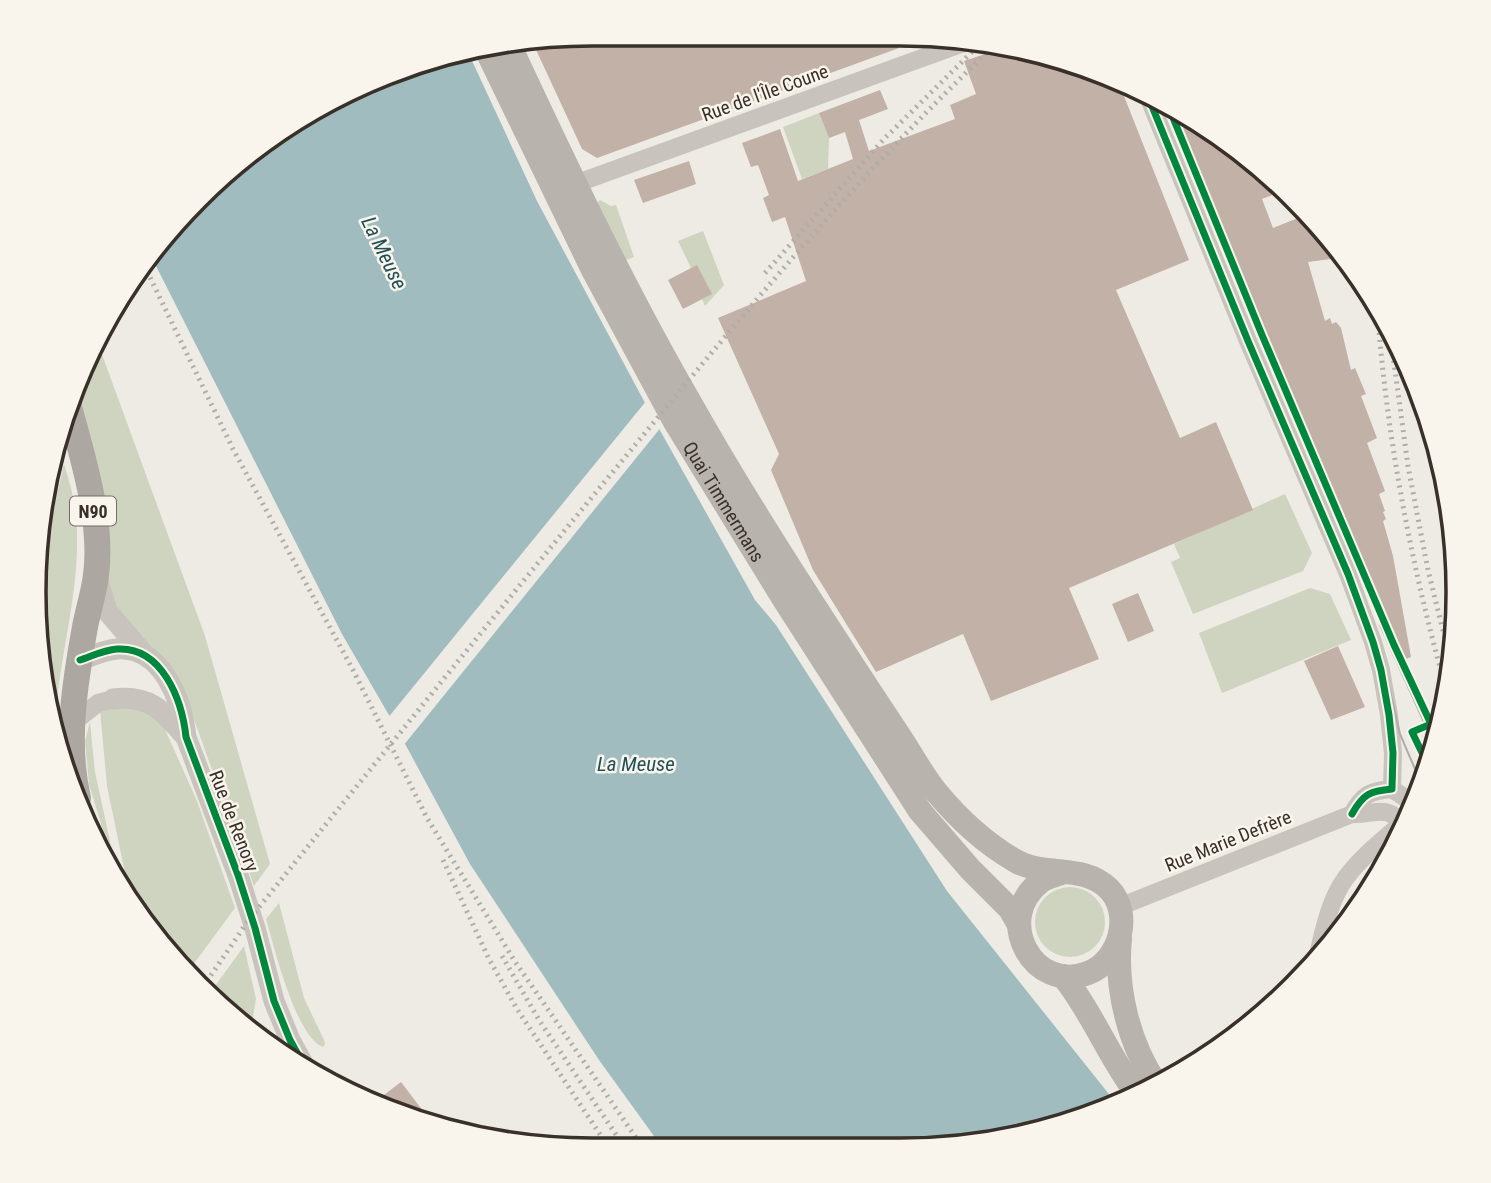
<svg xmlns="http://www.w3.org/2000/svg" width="1491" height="1183" viewBox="0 0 1491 1183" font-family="'Roboto Condensed',sans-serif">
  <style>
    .green { fill: #ced4bf }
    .water { fill: #a0bcbf }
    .pier { fill: #eeebe4 }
    .building { fill: #c1b1a6 }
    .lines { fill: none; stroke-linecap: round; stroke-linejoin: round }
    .minor { stroke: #c8c3bd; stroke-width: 18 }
    .tertiary { stroke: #c8c3bd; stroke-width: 21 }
    .secondary { stroke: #b8b3ad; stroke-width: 24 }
    .primary { stroke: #ada7a2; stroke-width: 26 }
    .tram { stroke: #b0aca7; stroke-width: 2 }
    .rail { stroke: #b0aca7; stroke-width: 5; stroke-dasharray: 2 5; stroke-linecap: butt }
    .cycleway-casing { stroke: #faf5ec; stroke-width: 11 }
    .cycleway { stroke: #00873e; stroke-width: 7 }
    .labels { text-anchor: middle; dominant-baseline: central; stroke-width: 5; stroke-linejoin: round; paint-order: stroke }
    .shield { fill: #faf5ec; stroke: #736b64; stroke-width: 2 }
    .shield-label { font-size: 18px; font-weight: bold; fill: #39302a }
    .street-label { font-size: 19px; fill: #39302a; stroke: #faf5ec }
    .water-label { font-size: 21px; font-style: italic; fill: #215059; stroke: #faf5ec }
    .rim { fill: none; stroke: #39302a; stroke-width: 3.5 }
  </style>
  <rect width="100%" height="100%" fill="#eeebe4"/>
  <!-- green -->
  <g class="green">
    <polygon points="819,113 829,138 828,169 802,179 783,127"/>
    <polygon points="600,200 611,206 616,205 634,257 624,261 597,203"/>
    <polygon points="703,231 724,285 705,306 702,299 711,294 697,266 691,268 678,241"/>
    <polygon points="93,349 100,349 205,636 270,864 254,886 179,678 119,614 108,589 98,468 78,391"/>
    <path d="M64,464c7,22 13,45 13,68 2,70 -22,139 -23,209l-21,-150 4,-28 12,-34z"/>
    <polygon points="1285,494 1312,553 1303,571 1193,614 1171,562 1180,558 1174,544"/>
    <polygon points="1310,588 1330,594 1351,640 1222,693 1199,633"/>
    <polygon points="116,702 159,716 197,801 235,908 187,973 172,960 131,902 107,786 100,710"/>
    <polygon points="90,722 95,772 120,887 89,784 85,741"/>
    <circle cx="1070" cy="922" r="35"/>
    <path d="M279,903l25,95 20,42 1,4 -2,3c-27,-10 -49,-100 -57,-128z"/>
    <polygon points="244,946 256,999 251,1029 210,993"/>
  </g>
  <!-- water -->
  <polygon class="water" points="467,50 537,201 652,416 755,600 776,625 947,891 1116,1103 1079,1120 936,1149 659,1143 599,1060 470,864 397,729 342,634 151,256 197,196 313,108 447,52"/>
  <!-- pier -->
  <polygon class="pier" points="647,400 662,426 403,746 387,719"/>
  <!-- building -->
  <g class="building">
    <polygon points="592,33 894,34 899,48 597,158 582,149 532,41"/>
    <polygon points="1003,48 1079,63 1118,81 1189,260 1116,290 1180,438 1216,422 1253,510 1069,588 1099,659 991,701 963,634 876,672 813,570 771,470 779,454 718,318 806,281 785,217 772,222 763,198 769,195 758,165 751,167 742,143 780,129 798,181 853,159 845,132 829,138 819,113 880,90 888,109 859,120 869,151 955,119 950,105 976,94 964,61"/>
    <polygon points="1173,106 1267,172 1283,191 1262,199 1273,228 1303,216 1338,258 1308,262 1325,321 1330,318 1332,324 1336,322 1341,328 1351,370 1355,368 1366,394 1361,396 1377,438 1367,443 1385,491 1379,494 1385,511 1383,512 1386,519 1383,521 1393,556 1411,657 1406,659 1330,489 1236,268"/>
    <polygon points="689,161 696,184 643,203 634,180"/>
    <polygon points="697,265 712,294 683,309 668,280"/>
    <polygon points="1138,593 1154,631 1128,642 1112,604"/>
    <polygon points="1338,646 1365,707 1331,720 1304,661"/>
    <polygon points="401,1082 423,1111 414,1118 372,1104"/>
  </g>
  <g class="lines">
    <!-- minor -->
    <g class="minor">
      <path d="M1147,94l101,247 100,233 25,68 8,28 8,45 4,38 -1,36c-22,2 -29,5 -40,25"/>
      <polyline points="575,184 969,41"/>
      <polyline points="1443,478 1454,554"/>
      <polyline points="73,723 98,703 113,699"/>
      <polyline points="1392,789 1413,803"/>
      <path d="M1119,907l233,-93c25,1 32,-11 53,11"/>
      <path d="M1317,958c6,-24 11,-51 24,-73 16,-26 44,-46 66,-66"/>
    </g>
    <!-- tertiary -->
    <g class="tertiary">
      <polyline points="97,578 107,611 142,652"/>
      <path d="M80,660c12,-4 24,-10 37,-11 45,-3 65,51 69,88l52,138 17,53 19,73 16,39 16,29"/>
      <path d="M113,699c36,-5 49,11 71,36"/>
    </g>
    <!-- secondary -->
    <g class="secondary">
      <path d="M509,44c57,122 115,245 183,362 44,78 93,155 142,230 23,36 47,72 70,107 11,17 21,36 34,51 21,25 47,49 76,66 29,18 69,3 95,29 24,25 11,72 -21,84 -55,21 -95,-54 -48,-91 6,-5 17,-7 24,-10"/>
      <path id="s1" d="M485,47l108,223 82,152 110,179 135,210 50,58 40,40 8,14"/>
      <path d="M1120,939c-5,49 9,106 37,146"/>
      <path d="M1063,976c29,36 46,81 74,118"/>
    </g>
    <!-- primary -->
    <path class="primary" d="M69,407c14,51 34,115 27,168 -2,18 -8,35 -11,52 -10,55 -20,116 -7,171"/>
    <!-- tram -->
    <g class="tram">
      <polyline points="1148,94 1382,656 1400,734 1421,783"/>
      <polyline points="1380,625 1435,746"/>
    </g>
    <!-- rail -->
    <g class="rail">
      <polyline points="144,265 233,449 353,670 427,818 514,960 639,1142"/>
      <polyline points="765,273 884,139 981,43"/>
      <path d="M1377,305c9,129 34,260 69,384"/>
      <polyline points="1389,326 1408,466 1428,570 1451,663"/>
      <polyline points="43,517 60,452"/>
      <polyline points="443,860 489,959 517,1009 605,1142"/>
      <polyline points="502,956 539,1020 621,1142"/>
      <path d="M203,987l45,-66 53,-66c116,-143 231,-286 349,-428 109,-132 219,-263 344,-381"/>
    </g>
    <defs>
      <g id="cycleway">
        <path d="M1147,94l101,247 100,233 25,68 8,28 8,45 4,38 -1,36c-22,2 -29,5 -40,25"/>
        <polyline points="1167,103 1262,335 1394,645 1431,724 1412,732 1428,765"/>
        <path d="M80,660c12,-4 24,-10 37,-11 45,-3 65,51 69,88l52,138 17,53 19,73 16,39 16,29"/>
      </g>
    </defs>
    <!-- cycleway casing -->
    <use href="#cycleway" class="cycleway-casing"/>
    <!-- cycleway -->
    <use href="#cycleway" class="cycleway"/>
  </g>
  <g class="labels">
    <!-- shield labels -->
    <rect class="shield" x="70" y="496.5" width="46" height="29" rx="5"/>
    <g class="shield-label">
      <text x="93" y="511">N90</text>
    </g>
    <!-- street labels -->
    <g class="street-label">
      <text transform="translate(765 93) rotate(-20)">Rue de l'Île Coune</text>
      <text stroke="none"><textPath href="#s1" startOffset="514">Quai Timmermans</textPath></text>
      <text transform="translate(234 821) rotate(69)">Rue de Renory</text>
      <text transform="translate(1228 841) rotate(-22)">Rue Marie Defrère</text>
    </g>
    <!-- water labels -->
    <g class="water-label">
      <text transform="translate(384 253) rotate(64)">La Meuse</text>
      <text x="636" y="764">La Meuse</text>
    </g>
  </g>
  <!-- crop -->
  <path d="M0 0H1491V1183H0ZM592 46H900A546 546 0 0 1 1446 592V592A546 546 0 0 1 900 1138H592A546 546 0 0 1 46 592V592A546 546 0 0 1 592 46Z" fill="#faf5ec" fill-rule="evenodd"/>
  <path class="rim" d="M592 46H900A546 546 0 0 1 1446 592V592A546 546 0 0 1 900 1138H592A546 546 0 0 1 46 592V592A546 546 0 0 1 592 46Z"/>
</svg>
